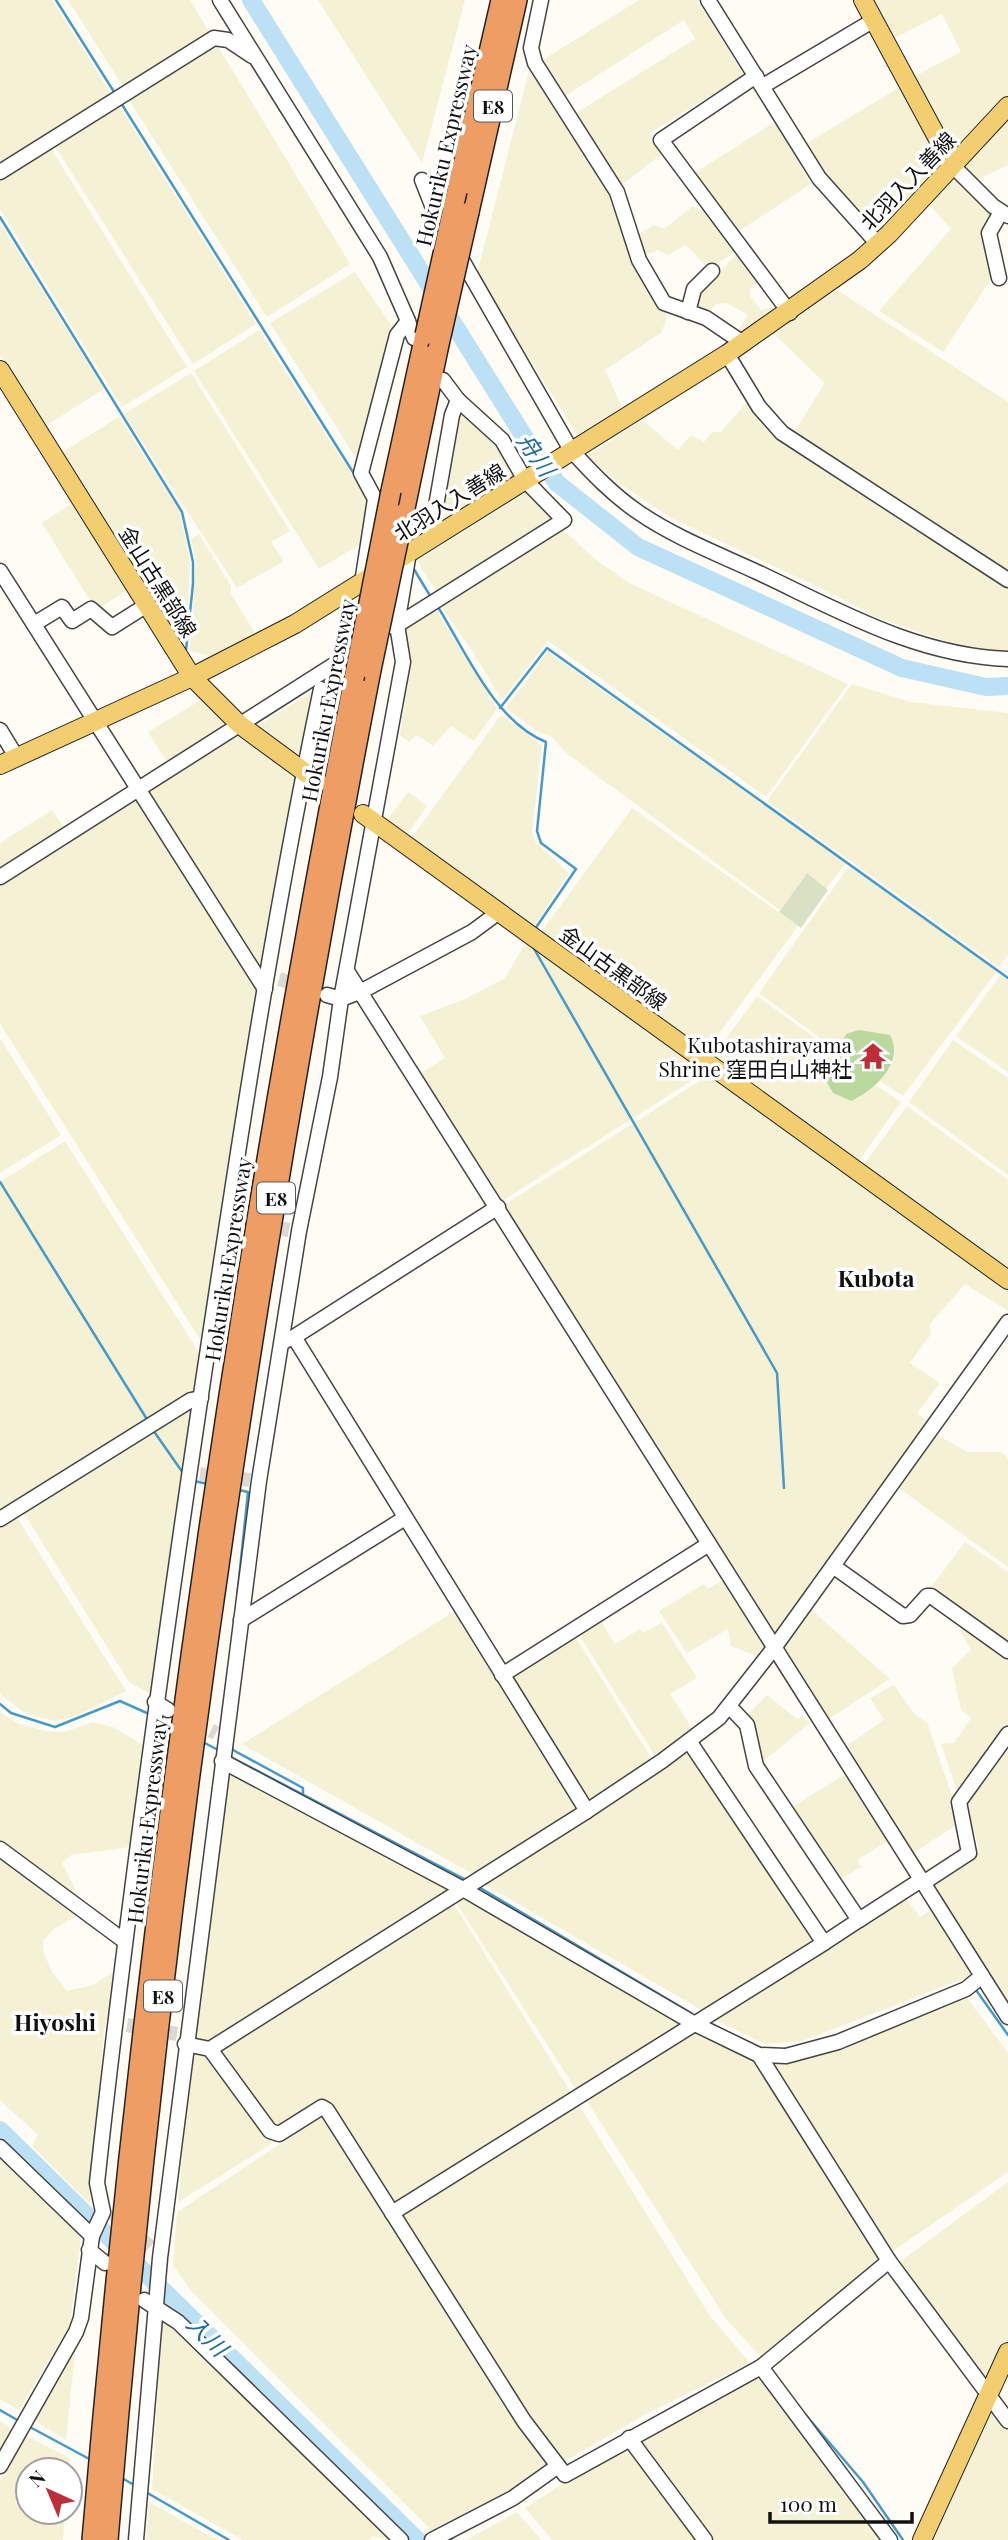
<svg xmlns="http://www.w3.org/2000/svg" width="1008" height="2540" viewBox="0 0 1008 2540" font-family="'Playfair Display','Noto Sans JP',serif">
  <style>
    .farmland { fill: #f4f1d5 }
    .forest { fill: #bbd99f }
    .cemetery { fill: #d9e1c5 }
    .lines { fill: none; stroke-linecap: round; stroke-linejoin: round }
    .stream { stroke: #4699c8; stroke-width: 2.5 }
    .river { stroke: #bce1f4; stroke-width: 18 }
    .minor-tunnel { stroke: #dad9d3; stroke-width: 14; stroke-dasharray: 14 7; stroke-linecap: butt }
    .minor-casing { stroke: #444; stroke-width: 17 }
    .major-casing { stroke: #222; stroke-width: 20 }
    .highway-casing { stroke: #222; stroke-width: 22 }
    .minor { stroke: #fff; stroke-width: 14 }
    .major { stroke: #f2ce71; stroke-width: 18 }
    .highway { stroke: #ee9e64; stroke-width: 19 }
    .highway-bridge-casing { stroke: #222; stroke-width: 22; stroke-linecap: butt }
    .highway-bridge { stroke: #ee9e64; stroke-width: 19 }
    .labels { text-anchor: middle; dominant-baseline: central; stroke-width: 7; stroke-linejoin: round; paint-order: stroke }
    .shield { fill: #fff; stroke: #585858; stroke-width: 2 }
    .shield-label { font-size: 19px; font-weight: bold; fill: #111 }
    .street-label { font-size: 21px; fill: #111; stroke: #fff }
    .poi-label { font-size: 21px; fill: #111; stroke: #fff; text-anchor: end }
    .water-label { font-size: 23px; font-style: italic; fill: #1e6b9f; stroke: #fff }
    .neighbourhood-label { font-size: 23px; font-weight: bold; fill: #111; stroke: #fff }
  </style>
  <rect width="100%" height="100%" fill="#fefcf5"/>
  <!-- farmland -->
  <g class="farmland">
    <polygon points="0,0 52,0 113,97 0,168"/>
    <polygon points="68,0 190,0 211,35 124,88"/>
    <polygon points="318,0 465,0 422,163"/>
    <polygon points="639,0 697,0 744,75 650,133 663,153 620,186 576,113 695,39 684,20 565,96 541,61"/>
    <polygon points="873,0 1008,0 1008,99 962,149 953,150 915,76 961,52 942,14 893,39"/>
    <polygon points="216,43 350,264 267,317 127,97"/>
    <polygon points="531,63 614,200 660,306 669,312 661,333 605,370 622,407 577,435 477,274"/>
    <polygon points="903,85 943,158 942,172 877,237 827,180 804,145"/>
    <polygon points="118,104 256,324 193,364 54,145"/>
    <polygon points="1008,118 1008,165 977,180 961,166"/>
    <polygon points="775,122 811,184 736,233 693,174"/>
    <polygon points="50,147 187,367 122,407 0,209 0,178"/>
    <polygon points="954,177 995,214 995,273 943,352 879,311 951,229 929,204"/>
    <polygon points="693,206 711,215 738,250 709,269 686,245 668,255 658,250 643,256 637,235 654,225 664,229"/>
    <polygon points="0,223 104,389 44,427 0,355"/>
    <polygon points="739,253 761,281 751,287 750,296 761,310 767,308 776,318 744,337 738,331 748,315 727,303 716,304 708,313 696,307 698,291"/>
    <polygon points="355,272 393,328 360,464 270,323"/>
    <polygon points="837,290 1008,402 1008,572 793,434 825,383 773,333"/>
    <polygon points="259,330 371,505 366,541 319,569 194,371"/>
    <polygon points="191,373 290,531 271,542 284,561 237,588 124,414"/>
    <polygon points="748,401 1008,585 1008,651 981,651 953,644 873,616 837,596 671,518 613,479 587,456 642,420 678,450 691,435 704,442 712,432 721,432"/>
    <polygon points="462,410 507,458 517,476 437,523"/>
    <polygon points="119,417 180,512 190,563 188,605 166,619 61,453"/>
    <polygon points="530,490 556,521 438,594 417,561"/>
    <polygon points="72,503 126,591 103,606 94,607 42,523"/>
    <polygon points="562,529 594,558 629,583 848,684 766,797 548,641 502,700 473,652 441,606"/>
    <polygon points="199,534 231,586 231,594 258,638 218,658 190,651 196,563 191,539"/>
    <polygon points="436,610 497,709 474,741 451,726 433,746 417,735 409,742 400,735 411,665 404,626"/>
    <polygon points="548,652 846,863 826,889 807,873 780,910 566,753 552,737 537,731 506,708"/>
    <polygon points="852,684 911,702 1008,713 1008,955 999,967 767,801"/>
    <polygon points="318,688 303,764 254,728"/>
    <polygon points="206,697 233,725 170,766 148,732"/>
    <polygon points="501,715 542,745 532,833 536,843 569,873 532,929 409,841"/>
    <polygon points="242,732 300,774 262,975 147,792"/>
    <polygon points="408,792 427,806 405,837 385,823"/>
    <polygon points="139,798 259,987 205,1347 0,1024 0,885"/>
    <polygon points="632,808 798,926 705,1053 539,935"/>
    <polygon points="52,810 67,832 0,872 0,843"/>
    <polygon points="849,866 997,971 903,1096 880,1081 894,1058 846,1034 838,1051 759,993"/>
    <polygon points="528,939 710,1069 499,1203 418,1075 445,1058 420,1016 463,1000 505,978"/>
    <polygon points="1002,973 1008,978 1008,1072 956,1036"/>
    <polygon points="757,996 837,1054 826,1079 833,1093 851,1101 875,1085 901,1102 857,1163 712,1058"/>
    <polygon points="0,1038 61,1135 0,1173"/>
    <polygon points="953,1040 1008,1078 1008,1175 909,1102"/>
    <polygon points="714,1072 1008,1285 1008,1311 965,1284 929,1325 931,1334 910,1363 940,1383 917,1413 931,1424 779,1635 773,1636 501,1207"/>
    <polygon points="907,1106 1008,1180 1008,1274 862,1167"/>
    <polygon points="65,1141 201,1356 195,1393 0,1515 0,1182"/>
    <polygon points="196,1401 152,1695 129,1682 22,1510"/>
    <polygon points="935,1434 968,1452 1001,1452 1008,1458 1008,1567 896,1486"/>
    <polygon points="16,1516 126,1691 78,1715 55,1721 25,1713 0,1694 0,1526"/>
    <polygon points="965,1542 1008,1572 1008,1645 930,1589"/>
    <polygon points="728,1577 770,1648 762,1658 731,1646 728,1629 687,1653 659,1611 704,1584 708,1589"/>
    <polygon points="809,1608 890,1679 827,1720 780,1647"/>
    <polygon points="455,1611 582,1809 474,1875 242,1744"/>
    <polygon points="599,1618 615,1644 640,1629 643,1633 662,1623 697,1678 670,1694 695,1733 657,1759 577,1632"/>
    <polygon points="966,1624 1008,1655 1008,1728 959,1796 941,1744 954,1743 971,1718 961,1710 952,1668 971,1650 960,1631"/>
    <polygon points="573,1633 654,1762 590,1805 507,1675"/>
    <polygon points="894,1685 916,1716 927,1722 961,1822 912,1854 843,1748 884,1720 870,1698"/>
    <polygon points="767,1695 797,1719 802,1716 810,1723 760,1764 745,1717"/>
    <polygon points="0,1712 19,1724 46,1731 64,1732 93,1722 113,1727 143,1745 130,1847 71,1855 62,1863 75,1889 71,1895 0,1843"/>
    <polygon points="1008,1742 1008,2006 930,1884 979,1849 966,1801"/>
    <polygon points="690,1751 815,1941 705,2012 484,1884"/>
    <polygon points="228,1765 460,1886 210,2042 194,2038"/>
    <polygon points="849,1772 892,1838 857,1860 861,1867 839,1880 789,1809"/>
    <polygon points="0,1854 81,1913 54,1929 43,1941 43,1951 52,1972 67,1991 93,1985 115,1971 113,1997 104,2030 90,2204 32,2146 38,2135 0,2100"/>
    <polygon points="464,1895 686,2024 578,2093 455,1901"/>
    <polygon points="905,1897 920,1917 935,1907 976,1974 802,2041 765,2044 709,2017"/>
    <polygon points="452,1901 710,2316 750,2363 646,2414 562,2463 532,2424 326,2101 275,2135 216,2050"/>
    <polygon points="964,1994 1008,2053 1008,2172 890,2253 765,2059"/>
    <polygon points="694,2029 756,2059 882,2260 763,2359 726,2319 585,2098"/>
    <polygon points="192,2053 209,2053 273,2143 178,2202"/>
    <polygon points="326,2114 552,2466 513,2494 433,2532 191,2291 173,2265 177,2212"/>
    <polygon points="0,2158 81,2236 70,2325 19,2410 0,2399"/>
    <polygon points="1008,2182 1008,2342 988,2386 897,2264"/>
    <polygon points="162,2318 177,2327 388,2536 388,2540 372,2536 370,2540 243,2540 152,2489"/>
    <polygon points="76,2343 66,2440 32,2419"/>
    <polygon points="760,2376 883,2540 711,2540 636,2440"/>
    <polygon points="992,2408 1008,2430 1008,2540 933,2540"/>
    <polygon points="0,2421 14,2429 0,2452"/>
    <polygon points="25,2435 70,2458 69,2470 28,2470 28,2512 65,2512 63,2540 0,2540 0,2480"/>
    <polygon points="626,2443 699,2540 552,2540 525,2508"/>
    <polygon points="149,2502 217,2540 146,2540"/>
    <polygon points="517,2512 541,2540 466,2540"/>
  </g>
  <!-- forest -->
  <path class="forest" d="M859,1030l31,5c15,27 -15,55 -39,66l-18,-8 -8,-14 21,-45z"/>
  <!-- cemetery -->
  <polygon class="cemetery" points="807,873 828,890 801,928 779,912"/>
  <g class="lines">
    <!-- stream -->
    <g class="stream">
      <polyline points="56,0 116,95"/>
      <polyline points="121,103 356,477"/>
      <polyline points="0,217 182,512 193,562 193,584 186,650"/>
      <polyline points="412,566 432,599"/>
      <path d="M438,607c28,45 57,115 108,135l-9,89 4,12 35,26 -41,60"/>
      <polyline points="500,708 547,648 1008,978"/>
      <polyline points="533,947 777,1373 784,1488"/>
      <polyline points="0,1182 148,1421"/>
      <polyline points="153,1430 183,1473"/>
      <polyline points="194,1481 208,1484"/>
      <polyline points="237,1598 248,1492 239,1490"/>
      <polyline points="0,1704 11,1713 55,1727 120,1701 149,1714"/>
      <polyline points="161,1720 173,1727"/>
      <polyline points="201,1741 220,1751"/>
      <polyline points="231,1743 233,1750 303,1788 303,1795"/>
      <polyline points="229,1756 468,1881"/>
      <polyline points="477,1886 691,2013"/>
      <polyline points="976,1990 1008,2035"/>
      <polyline points="0,2410 19,2421"/>
      <polyline points="804,2413 863,2482 903,2540"/>
      <polyline points="28,2426 93,2461"/>
      <polyline points="579,2460 695,2395"/>
      <polyline points="120,2477 136,2486"/>
      <polyline points="144,2491 229,2540"/>
      <polyline points="450,2540 457,2534"/>
    </g>
    <!-- river -->
    <g class="river">
      <polyline points="251,0 525,438 557,483 638,547 902,668 986,687 1008,686"/>
      <polyline points="0,2130 417,2540"/>
    </g>
    <!-- minor-tunnel -->
    <g class="minor-tunnel">
      <polyline points="279,979 304,987"/>
      <polyline points="239,1221 289,1230"/>
      <polyline points="200,1474 250,1480"/>
      <polyline points="192,1721 216,1733"/>
      <polyline points="127,2025 177,2034"/>
      <polyline points="112,2212 150,2247"/>
    </g>
    <defs>
      <g id="minor">
        <polyline points="220,0 380,257 408,321"/>
        <polyline points="541,0 531,48 535,63 617,192 639,260 664,303 706,318 743,343"/>
        <polyline points="708,0 819,178 878,244"/>
        <polyline points="756,76 661,140 790,313"/>
        <polyline points="763,86 874,20"/>
        <polyline points="952,165 993,206 1008,216"/>
        <polyline points="0,172 214,38 228,40 252,56"/>
        <path d="M422,180l13,33 136,237c21,23 42,45 67,62 36,25 80,42 119,60 81,38 160,84 251,87"/>
        <polyline points="999,278 989,233 1001,212"/>
        <polyline points="688,312 694,289 712,271"/>
        <polyline points="727,354 759,407 782,433 1008,580"/>
        <polyline points="430,540 452,415 458,400"/>
        <polyline points="0,571 265,989"/>
        <polyline points="362,583 375,499 361,473 397,335 408,321 414,338"/>
        <polyline points="34,624 62,607 72,621 91,609 112,627 147,605"/>
        <polyline points="394,627 564,520 525,480 502,440 458,400 443,380"/>
        <polyline points="0,730 17,758"/>
        <polyline points="0,877 365,645"/>
        <polyline points="347,971 1008,2017"/>
        <polyline points="327,995 341,999 362,991 472,932 499,912"/>
        <polyline points="294,1337 498,1207"/>
        <polyline points="283,1342 294,1337 587,1811"/>
        <polyline points="0,1519 191,1400 201,1398"/>
        <polyline points="833,1566 903,1616 910,1615 927,1596 931,1596 1008,1651"/>
        <polyline points="241,1620 405,1518"/>
        <polyline points="502,1675 709,1544"/>
        <polyline points="155,1702 168,1710"/>
        <polyline points="730,1707 747,1725 756,1766 859,1920 921,1880"/>
        <polyline points="689,1741 824,1943 859,1920"/>
        <polyline points="222,1761 463,1889 695,2024 759,2055 786,2056 838,2042 966,1989 982,1976"/>
        <polyline points="0,1849 123,1940"/>
        <polyline points="923,1883 969,1853 959,1802 1008,1734"/>
        <polyline points="185,2044 210,2049 587,1811 662,1761 719,1718 774,1648 1008,1322"/>
        <polyline points="210,2049 270,2131 279,2134 322,2107 327,2110 524,2421 565,2475 761,2367 890,2540"/>
        <polyline points="759,2055 889,2261"/>
        <polyline points="0,2147 92,2236 81,2318 76,2332 0,2466"/>
        <polyline points="392,2213 824,1943"/>
        <path d="M92,2236l11,-24 -6,-29c28,-259 64,-517 102,-775 36,-240 72,-481 122,-719"/>
        <polyline points="89,2250 105,2263"/>
        <polyline points="144,2300 178,2322 401,2540"/>
        <polyline points="761,2367 889,2261 1008,2421"/>
        <polyline points="629,2438 705,2540"/>
        <polyline points="136,2540 160,2258 259,1481 299,1231 330,1077 341,999 403,662 397,625 409,552"/>
        <polyline points="432,2540 513,2498 558,2466"/>
      </g>
      <g id="major">
        <polyline points="863,0 952,165"/>
        <polyline points="0,370 192,677 239,724 318,782"/>
        <polyline points="0,765 192,677 295,624 727,354 860,260 889,234 1008,106"/>
        <polyline points="363,814 1008,1280"/>
        <polyline points="922,2540 1008,2352"/>
      </g>
      <g id="highway">
        <polyline points="457,191 501,0"/>
        <polyline points="469,212 517,0"/>
        <polyline points="391,491 425,335"/>
        <polyline points="404,513 438,349"/>
        <path d="M92,2540c53,-625 142,-1245 262,-1861"/>
        <path d="M108,2540c51,-627 143,-1252 263,-1870"/>
      </g>
    </defs>
    <!-- minor casing -->
    <use href="#minor" class="minor-casing"/>
    <!-- major casing -->
    <use href="#major" class="major-casing"/>
    <!-- highway casing -->
    <use href="#highway" class="highway-casing"/>
    <!-- minor -->
    <use href="#minor" class="minor"/>
    <!-- major -->
    <use href="#major" class="major"/>
    <!-- highway -->
    <use href="#highway" class="highway"/>
    <defs>
      <g id="highway-bridge">
        <polyline points="425,335 457,191"/>
        <polyline points="438,349 469,212"/>
        <polyline points="371,670 404,513"/>
        <polyline points="354,679 391,491"/>
      </g>
    </defs>
    <!-- highway-bridge casing -->
    <use href="#highway-bridge" class="highway-bridge-casing"/>
    <!-- highway-bridge -->
    <use href="#highway-bridge" class="highway-bridge"/>
  </g>
  <!-- icons -->
  <defs>
    <symbol id="temple-bare" viewBox="-9 -9 18 18"><path d="M0-6L5-2H3V0L6.5 2.5H4V6H1.5V3h-3V6H-4V2.5H-6.5L-3 0V-2H-5Z" fill="#bc2e39" stroke="#fff" stroke-width="2.5" paint-order="stroke"/></symbol>
  </defs>
  <g fill-rule="evenodd">
    <use href="#temple-bare" x="854" y="1037" width="38" height="38"/>
  </g>
  <g class="labels">
    <!-- shield labels -->
    <g class="shield">
      <rect x="474" y="90.5" width="38" height="31" rx="5"/>
      <rect x="257" y="1182.5" width="38" height="31" rx="5"/>
      <rect x="144" y="1980.5" width="38" height="31" rx="5"/>
    </g>
    <g class="shield-label">
      <text x="493" y="106">E8</text>
      <text x="276" y="1198">E8</text>
      <text x="163" y="1996">E8</text>
    </g>
    <!-- street labels -->
    <g class="street-label">
      <text transform="translate(445 145) rotate(-77)">Hokuriku Expressway</text>
      <text transform="translate(907 180) rotate(-46)">北羽入入善線</text>
      <text transform="translate(449 501) rotate(-32)">北羽入入善線</text>
      <text transform="translate(159 581) rotate(58)">金山古黒部線</text>
      <text transform="translate(327 700) rotate(-79)">Hokuriku Expressway</text>
      <text transform="translate(614 967) rotate(36)">金山古黒部線</text>
      <text transform="translate(227 1259) rotate(-81)">Hokuriku Expressway</text>
      <text transform="translate(146 1821) rotate(-83)">Hokuriku Expressway</text>
    </g>
    <!-- poi labels -->
    <g class="poi-label">
      <text x="852" y="1044">Kubotashirayama<tspan x="852" dy="24">Shrine 窪田白山神社</tspan></text>
    </g>
    <!-- water labels -->
    <g class="water-label">
      <text transform="translate(537 454) rotate(55)">舟川</text>
      <text transform="translate(208 2335) rotate(45)">入川</text>
    </g>
    <!-- neighbourhood labels -->
    <g class="neighbourhood-label">
      <text x="876" y="1277">Kubota</text>
      <text x="55" y="2021">Hiyoshi</text>
    </g>
  </g>
  <!-- north arrow -->
  <g transform="translate(49 2491) rotate(316)"><circle r="33" fill="#ffffff" stroke="#a0a0a0" stroke-width="2"/>
  <path d="M0-5L12 26L0 18L-12 26Z" fill="#bc2e39"/>
  <text y="-10" font-size="19" font-weight="bold" text-anchor="middle" fill="#111111">N</text>
  </g>
  <!-- scale -->
  <path d="M770 2512v10h142v-10" fill="none" stroke="#111111" stroke-width="3.5"/>
  <text x="780" y="2512" font-size="21" fill="#111111" stroke="#ffffff" stroke-width="5" paint-order="stroke">100 m</text>
</svg>
